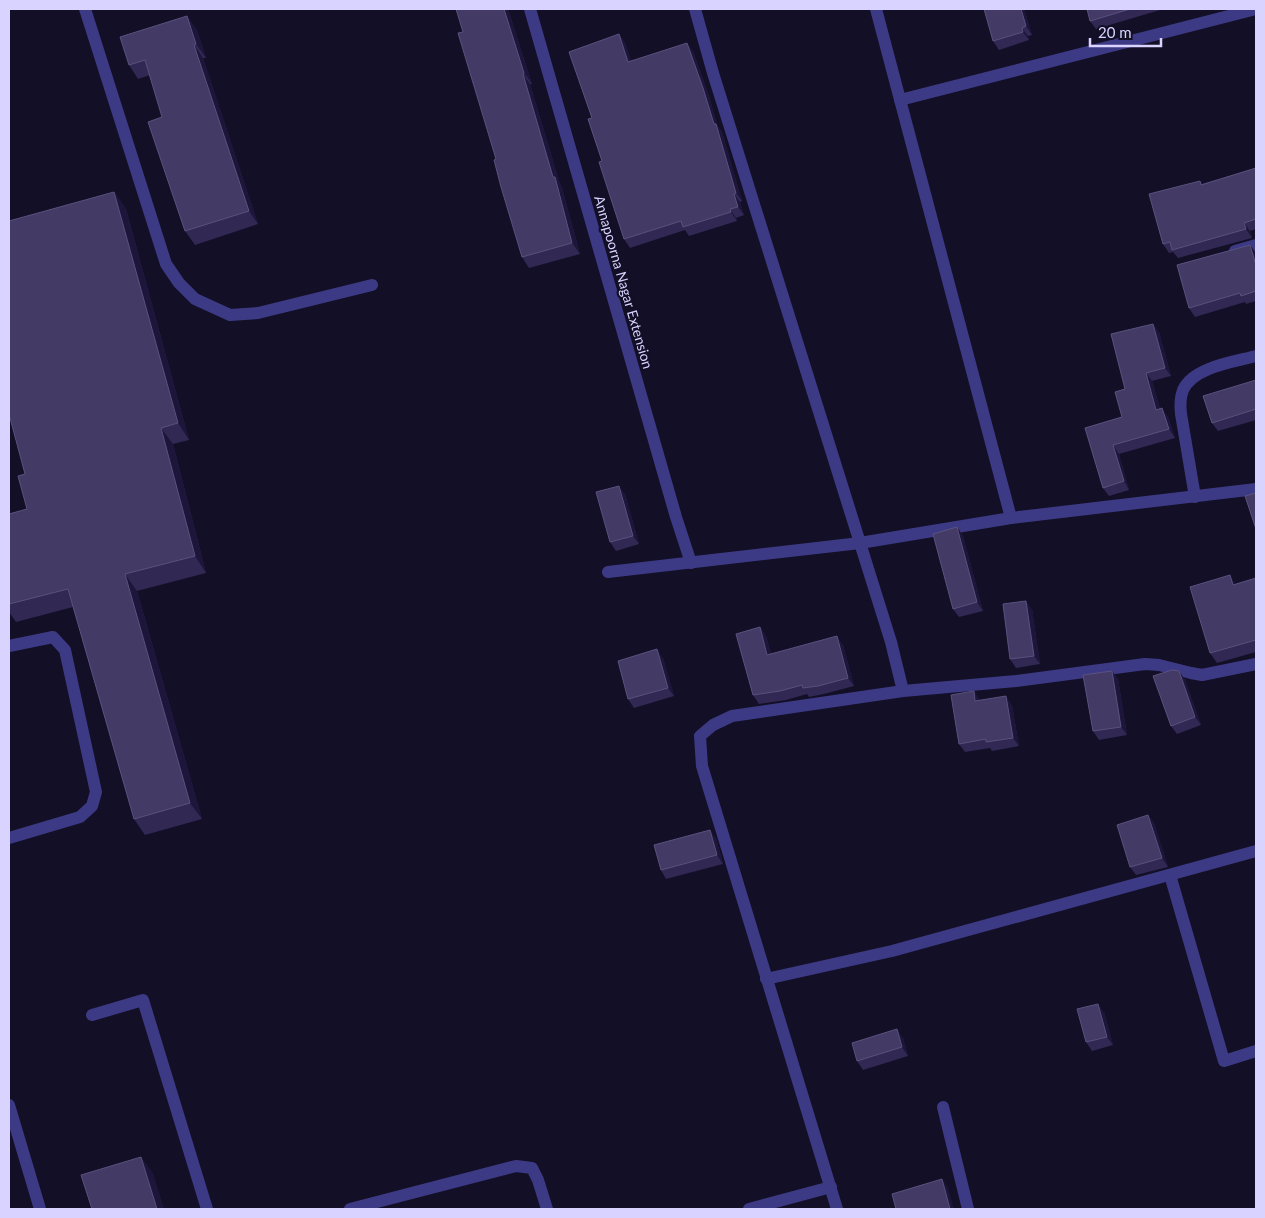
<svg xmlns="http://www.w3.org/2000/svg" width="1265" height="1218" viewBox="0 0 1265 1218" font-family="Lato,sans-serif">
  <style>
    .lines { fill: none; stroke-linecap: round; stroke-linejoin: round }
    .service { stroke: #3d3a85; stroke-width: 12 }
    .minor { stroke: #3d3a85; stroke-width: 12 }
    .wall { fill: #312854 }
    .shaded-wall { fill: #1d163a }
    .building { fill: #433a66; stroke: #5a527e }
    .labels { text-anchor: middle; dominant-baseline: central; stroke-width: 4.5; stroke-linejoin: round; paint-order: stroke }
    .street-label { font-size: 14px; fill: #d9d4ff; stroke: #130f26 }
  </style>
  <rect width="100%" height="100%" fill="#130f26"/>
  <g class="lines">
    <!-- service -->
    <g class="service">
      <polyline points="85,9 166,264 179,283 195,299 230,315 258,313 372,285"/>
      <polyline points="9,646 53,637 65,650 96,792 92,806 80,817 9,838"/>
    </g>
    <!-- minor -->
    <g class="minor">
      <polyline points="530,9 676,517 691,563"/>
      <polyline points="695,9 713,73 891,642 903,691 732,716 713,725 700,736 702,766 837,1209"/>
      <polyline points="876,9 1011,518"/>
      <polyline points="900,100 1256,9"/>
      <polyline points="1235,251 1256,245"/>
      <path d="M1195,497l-14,-83c-1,-8 -1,-16 2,-24 10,-23 51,-28 73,-34"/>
      <polyline points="608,572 860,543 1011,518 1256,489"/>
      <polyline points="903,691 1016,681 1145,664 1159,665 1191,673 1202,675 1256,664"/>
      <polyline points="1170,875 1224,1061 1256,1051"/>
      <polyline points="766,979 892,951 1256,851"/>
      <polyline points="92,1015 143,1000 207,1209"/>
      <polyline points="9,1105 40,1209"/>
      <polyline points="943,1107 968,1209"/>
      <polyline points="350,1209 516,1166 532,1168 538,1180 547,1209"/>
      <polyline points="749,1209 831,1187"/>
    </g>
  </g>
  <!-- wall -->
  <g class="wall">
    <polygon points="508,9 532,84 530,84 560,184 562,188 580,254 529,268 522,257 463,32"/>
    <polygon points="984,9 1024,9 1032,35 1028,36 1029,40 999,50 993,41"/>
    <polygon points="1087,9 1159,9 1160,10 1096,29 1090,21"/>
    <polygon points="187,16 197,30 206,58 203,58 258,224 195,245 185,231 162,117 150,75 138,79 129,65"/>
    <polygon points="619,34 625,43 631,61 693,51 709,96 717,125 722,132 742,201 740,202 744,215 736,218 737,221 689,236 685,230 630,248 624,239 592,118"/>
    <polygon points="1256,168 1256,229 1250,231 1252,238 1178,258 1173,252 1169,253 1163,244 1200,181 1202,184"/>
    <polygon points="114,192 126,209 189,440 173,444 206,573 137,591 202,819 145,835 134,819 73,607 16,622 9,612 9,514 27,509 25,474"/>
    <polygon points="1250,245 1256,253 1256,301 1246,304 1245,302 1195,317 1189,308"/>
    <polygon points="1159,332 1171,376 1152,381 1160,409 1168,417 1175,438 1119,454 1129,490 1109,496 1103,488 1085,428 1122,417 1125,389"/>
    <polygon points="1256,380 1256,420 1218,431 1212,423"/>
    <polygon points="625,494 639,544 616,551 610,542"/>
    <polygon points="957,527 963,536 983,611 959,617 953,609"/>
    <polygon points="1256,578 1256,652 1217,663 1210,653 1236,584"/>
    <polygon points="1032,609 1040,664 1016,668 1010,659"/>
    <polygon points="760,627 766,636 771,654 843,645 854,686 824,694 809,697 807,694 786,700 759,704 753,695"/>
    <polygon points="663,658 674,696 634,708 628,699"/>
    <polygon points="1112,671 1118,679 1127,735 1099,740 1093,731"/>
    <polygon points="1179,671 1185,680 1201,725 1177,734 1171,726"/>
    <polygon points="974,691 980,701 1012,705 1019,746 992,751 990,748 965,752 959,744"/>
    <polygon points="1148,815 1154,823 1168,867 1136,875 1130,867"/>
    <polygon points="716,838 723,864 666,879 661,870"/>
    <polygon points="1104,1012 1113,1045 1092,1051 1086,1042"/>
    <polygon points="903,1038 908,1056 863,1070 857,1061"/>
  </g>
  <!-- shaded-wall -->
  <g class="shaded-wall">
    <polygon points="504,9 508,9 532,84 524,73"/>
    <polygon points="1021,9 1024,9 1032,35 1026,26"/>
    <polygon points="187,16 197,30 206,58 196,44"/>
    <polygon points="1022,28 1028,36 1029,40 1023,32"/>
    <polygon points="619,34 625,43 634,70 628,62"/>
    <polygon points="687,43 693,51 709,96 717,125 722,132 742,201 736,193"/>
    <polygon points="194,45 203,58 258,224 249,211"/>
    <polygon points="523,74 530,84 560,184 562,188 580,254 572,243"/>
    <polygon points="114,192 126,209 189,440 178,423"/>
    <polygon points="734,194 740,202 744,215 738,207"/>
    <polygon points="730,209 736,218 737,221 731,212"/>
    <polygon points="1244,223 1250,231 1252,238 1246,229"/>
    <polygon points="1250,245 1256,253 1256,265"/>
    <polygon points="1153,324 1159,332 1171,376 1165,368"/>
    <polygon points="1146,373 1152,381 1162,418 1156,410"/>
    <polygon points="1162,408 1168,417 1175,438 1169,429"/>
    <polygon points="161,428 173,444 206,573 195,556"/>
    <polygon points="1113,445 1119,454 1129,490 1124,481"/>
    <polygon points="619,486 625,494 639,544 633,536"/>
    <polygon points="957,527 963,536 983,611 977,602"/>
    <polygon points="125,574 137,591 202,819 190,803"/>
    <polygon points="1230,575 1237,586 1233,585"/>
    <polygon points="1026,601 1032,609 1040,664 1034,656"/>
    <polygon points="760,627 766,636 773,663 767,655"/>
    <polygon points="837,636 843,645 854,686 848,678"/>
    <polygon points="657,649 663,658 674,696 668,688"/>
    <polygon points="1112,671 1118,679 1127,735 1121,727"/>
    <polygon points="1179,671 1185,680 1201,725 1195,717"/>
    <polygon points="974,691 980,700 981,710 975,701"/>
    <polygon points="1006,696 1012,705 1019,746 1013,738"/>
    <polygon points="1148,815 1154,823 1168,867 1162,858"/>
    <polygon points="710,830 716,838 723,864 717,855"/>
    <polygon points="1098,1004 1104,1012 1113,1045 1107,1037"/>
    <polygon points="897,1029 903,1038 908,1056 902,1047"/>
    <polygon points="141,1157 153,1173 164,1209 157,1209"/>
    <polygon points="942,1179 948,1188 954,1209 950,1209"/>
  </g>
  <!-- building -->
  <g class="building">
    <polygon points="456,9 504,9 524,73 523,74 553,177 555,177 572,243 522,257 501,187 494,160 496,159 458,33 463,32"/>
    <polygon points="984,9 1021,9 1026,26 1022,28 1023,32 993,41"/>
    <polygon points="1087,9 1130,9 1090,21"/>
    <polygon points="187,16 196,44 194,45 249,211 185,231 148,122 162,117 145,60 129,65 120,37"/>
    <polygon points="619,34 628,62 687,43 703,88 714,124 716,124 736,193 734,194 738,207 730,209 731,212 683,227 681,221 624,239 599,162 602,161 588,119 592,118 569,52"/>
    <polygon points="1256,168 1256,219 1244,223 1246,229 1172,250 1170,242 1163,244 1149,194 1200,181 1201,185"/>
    <polygon points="114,192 178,423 161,428 195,556 125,574 190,803 134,819 68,589 9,604 9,514 27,509 18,476 25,474 9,414 9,221"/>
    <polygon points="1250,245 1256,265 1256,291 1241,296 1240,293 1189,308 1177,265"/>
    <polygon points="1153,324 1165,368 1146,373 1156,410 1162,408 1169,429 1113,445 1124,481 1103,488 1085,428 1122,417 1115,392 1125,389 1111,334"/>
    <polygon points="1256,380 1256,409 1212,423 1203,396"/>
    <polygon points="619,486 633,536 610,542 596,492"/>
    <polygon points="1256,493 1256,529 1245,496"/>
    <polygon points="957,527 977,602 953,609 933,534"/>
    <polygon points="1230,575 1233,585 1256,578 1256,640 1210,653 1190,587"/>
    <polygon points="1026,601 1034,656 1010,659 1003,604"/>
    <polygon points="760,627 767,655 837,636 848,678 818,686 803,688 802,685 780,691 753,695 736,634"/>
    <polygon points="657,649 668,688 628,699 618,661"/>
    <polygon points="1172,670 1179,671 1195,717 1171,726 1153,676"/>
    <polygon points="1112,671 1121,727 1093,731 1083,675"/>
    <polygon points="974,691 975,701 1006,696 1013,738 986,742 986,739 959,744 951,695"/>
    <polygon points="1148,815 1162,858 1130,867 1117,825"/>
    <polygon points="710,830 717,855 661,870 654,845"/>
    <polygon points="1098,1004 1107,1037 1086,1042 1077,1009"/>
    <polygon points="897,1029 902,1047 857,1061 852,1043"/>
    <polygon points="141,1157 157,1209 92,1209 81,1175"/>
    <polygon points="942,1179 950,1209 896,1209 892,1194"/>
  </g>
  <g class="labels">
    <!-- street labels -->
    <g class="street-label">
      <text transform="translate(624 282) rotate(74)">Annapoorna Nagar Extension</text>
    </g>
  </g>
  <!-- border -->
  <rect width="1265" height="1218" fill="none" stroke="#d9d4ff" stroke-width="20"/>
  <!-- scale -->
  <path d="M1090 38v8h71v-8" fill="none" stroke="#d9d4ff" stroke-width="2.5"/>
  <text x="1098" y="38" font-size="15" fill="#d9d4ff" stroke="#130f26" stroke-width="4" paint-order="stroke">20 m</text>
</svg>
